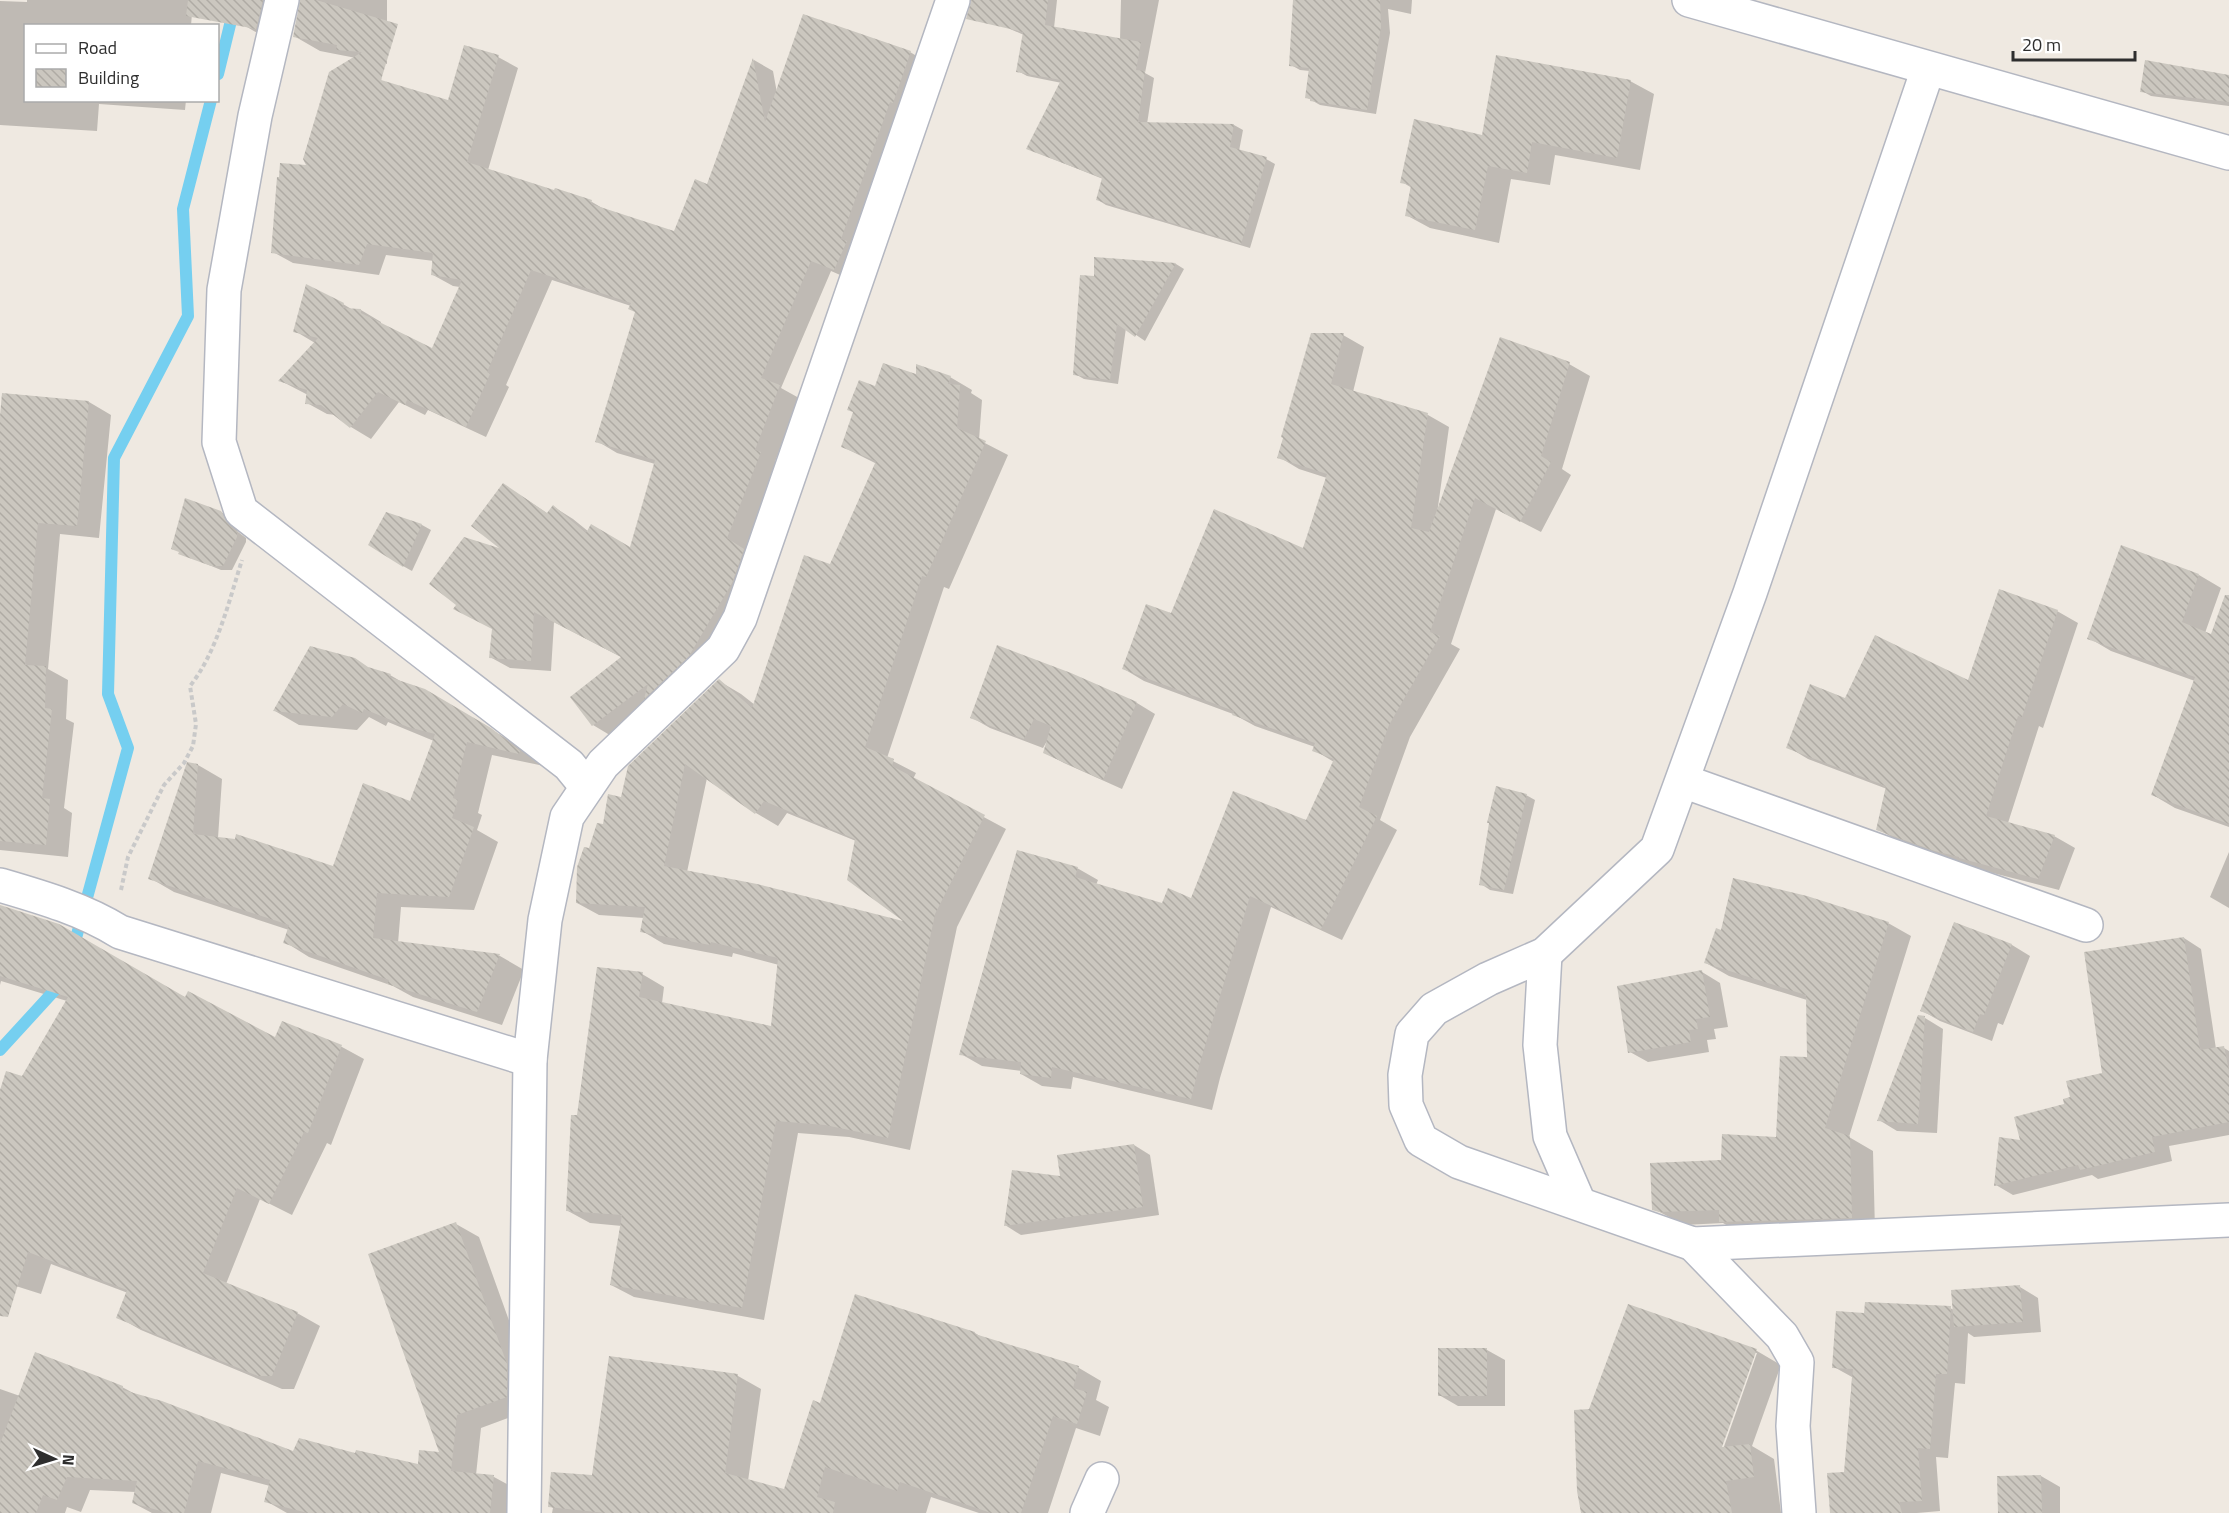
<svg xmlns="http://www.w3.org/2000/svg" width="2229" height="1513" viewBox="0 0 2229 1513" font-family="'Titillium Web',sans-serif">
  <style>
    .shadow { fill: #0003; fill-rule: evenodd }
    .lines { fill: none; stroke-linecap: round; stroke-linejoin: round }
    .stream { stroke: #75cff0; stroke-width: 12 }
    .building { fill: url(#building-back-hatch); fill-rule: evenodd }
    .minor-casing { stroke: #b4b7c1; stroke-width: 36 }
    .path { stroke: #c9c9c9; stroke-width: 4; stroke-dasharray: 4.5 3; stroke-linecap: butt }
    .minor { stroke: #fff; stroke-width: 33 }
  </style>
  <defs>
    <pattern id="building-back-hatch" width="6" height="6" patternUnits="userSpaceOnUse" patternTransform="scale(1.5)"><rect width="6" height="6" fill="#cbc7bf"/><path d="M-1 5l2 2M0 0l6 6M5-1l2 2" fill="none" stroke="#afaba4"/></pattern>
  </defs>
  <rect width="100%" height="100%" fill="#efe9e1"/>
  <!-- shadow -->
  <g class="shadow">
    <polygon points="27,0 193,0 191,26 26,26 26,100 186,100 185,110 99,104 97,131 0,125 0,1 27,2"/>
    <polygon points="251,0 297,0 273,42 247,27"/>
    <polygon points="302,0 387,0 387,64 381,63 382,122 449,102 498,57 518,68 488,170 555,192 556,190 592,202 609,212 675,233 708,186 754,60 773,71 777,93 910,52 930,64 854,281 831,271 781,388 799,398 775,462 780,465 709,667 613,737 593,725 623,658 554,622 551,671 510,668 490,657 505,552 523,497 548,514 554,507 573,519 589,532 631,549 655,464 617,453 597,441 637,313 631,306 552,280 506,385 509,387 486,437 428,410 425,415 399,402 371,439 351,427 336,415 327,414 307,403 308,395 281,381 315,343 295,331 343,304 353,310 361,310 381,322 381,324 433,350 460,287 453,286 433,275 434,261 386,255 379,275 293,263 273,252 356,58 320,51 294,36"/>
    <polygon points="1013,0 1057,0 1054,28 1120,40 1121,0 1159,0 1145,73 1154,78 1147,124 1234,125 1243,130 1239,151 1266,159 1275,164 1250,248 1106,205 1098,200 1103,179 1028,149 1062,83 1027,76 1018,71 1024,35 1010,29"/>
    <polygon points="1295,0 1412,0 1411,14 1388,9 1390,33 1376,114 1320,105 1306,97 1310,71 1300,70 1291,65"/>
    <polygon points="2229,76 2229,106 2151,96 2142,91"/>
    <polygon points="1630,81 1654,94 1640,170 1555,155 1550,185 1511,179 1499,243 1430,228 1406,215 1412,188 1402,182"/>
    <polygon points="1095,258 1176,264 1184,269 1145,341 1126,328 1118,384 1084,379 1075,374 1095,277"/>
    <polygon points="1343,335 1364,347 1353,392 1428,415 1449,427 1437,514 1569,364 1590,376 1562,469 1571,475 1541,532 1496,509 1451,644 1460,649 1410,737 1380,820 1397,830 1342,940 1271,907 1220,1078 1212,1110 1073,1077 1071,1089 1042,1086 1021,1074 1022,1071 982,1066 961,1054 1077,868 1098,880 1096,885 1163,905 1192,900 1307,822 1334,762 1314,750 1315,747 1255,726 1233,714 1144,681 1124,669 1172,615 1304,550 1327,478 1299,469 1279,457"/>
    <path d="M917,376l33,1 22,13 -1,3 11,7 -3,40 29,15 -59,134 -5,-2 -57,171 29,15 -3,6 93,50 -49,98 -47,223 -61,-13 -51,-4 -34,187 -130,-23 -23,-12 11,-59 -32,-3 -22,-12 10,-95 64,-142 22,13 -2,16 111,24 6,-62 -46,-12 -1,4 -68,-13 -22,-13 2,-13 -45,-3 -22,-12 13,-53 32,-52 97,-117 22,13 14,11 76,-139 46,-102 -34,-17 33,-59zM707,778l49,35 22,13 9,-13 69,28 54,83 -223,-52z"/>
    <polygon points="89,402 111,415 99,538 60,534 48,669 68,680 66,719 74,723 64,808 72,813 68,857 0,850 0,432"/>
    <polygon points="221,512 230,518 238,532 246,538 246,542 232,570 221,570 180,553"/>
    <polygon points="387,514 422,525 431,530 412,571 403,566"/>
    <polygon points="2199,575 2221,588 2205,633 2229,643 2229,827 2175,808 2153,795 2195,681 2111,651 2089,638"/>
    <polygon points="2057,611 2078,623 2043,728 2039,726 2008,823 2054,836 2075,848 2059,890 1981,870 1898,841 1878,829 1887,789 1808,759 1788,747 1846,699 1969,682"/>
    <polygon points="372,670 390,675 407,685 424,691 516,744 544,766 492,755 478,813 482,815 477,830 498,842 474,910 401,907 398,943 500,956 524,970 502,1025 413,997 393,986 309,957 285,942 289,930 174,892 150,878 198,765 222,779 218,838 334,868 411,803 434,741 388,722 386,726 369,717 357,730 299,725 275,711"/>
    <polygon points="1137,703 1155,714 1122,789 1064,763 1045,753 1047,741 1043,748 990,728 971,717"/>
    <polygon points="1526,795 1535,800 1513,894 1490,890 1481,884"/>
    <polygon points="2229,852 2229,908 2210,897"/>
    <polygon points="0,912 276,1039 283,1023 342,1047 364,1059 331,1145 327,1143 292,1215 260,1199 226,1284 297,1313 320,1326 294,1389 282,1389 141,1330 118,1317 128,1293 51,1264 41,1294 0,1281 0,1095 23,1078 67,1001 1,981 0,985"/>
    <polygon points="1888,923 1911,936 1849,1137 1873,1151 1875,1231 1743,1235 1723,1223 1684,1225 1654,1209 1723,1161 1778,1138 1809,1059 1807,1000 1729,976 1706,963"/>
    <polygon points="1955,923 2012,945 2030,956 2003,1025 1998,1023 1992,1041 1940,1021 1921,1010"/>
    <polygon points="2184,938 2201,949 2216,1049 2224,1048 2229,1051 2229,1135 2169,1146 2172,1161 2098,1179 2092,1175 2013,1195 1996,1185 2022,1142 2066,1105 2072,1098 2103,1074"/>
    <polygon points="1702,972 1720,983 1728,1027 1714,1029 1716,1039 1707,1040 1709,1052 1648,1062 1630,1052"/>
    <polygon points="1925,1018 1943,1029 1937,1133 1897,1131 1879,1120"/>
    <polygon points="1134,1145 1150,1155 1159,1215 1021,1235 1005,1225 1062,1178"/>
    <polygon points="456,1224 479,1237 530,1379 530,1410 481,1428 476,1475 494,1477 518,1490 515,1513 287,1513 266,1501 270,1486 221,1473 211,1513 152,1513 133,1503 136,1492 90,1490 81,1512 67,1507 65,1513 0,1513 0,1389 20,1396 122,1387 137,1395 294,1453 356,1455 419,1465 441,1454"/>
    <polygon points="2020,1287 2038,1298 2041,1332 1974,1337 1968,1333 1965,1384 1955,1383 1948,1458 1936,1457 1940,1511 1917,1513 1831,1513 1845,1474 1852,1377 1834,1367 1865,1315 1950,1308 1954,1310"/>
    <path d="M1629,1306l128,45 24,14 -29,81 22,13 7,54h-198l7,-103zM1754,1353h3l-36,102 -3,-1z"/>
    <polygon points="975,1333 983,1338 1079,1368 1101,1381 1096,1400 1109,1407 1100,1436 1076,1428 1048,1513 979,1513 931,1497 926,1513 552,1513 553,1508 550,1506 738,1376 761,1389 748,1481 785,1490 821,1404"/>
    <polygon points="1487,1350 1505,1360 1505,1406 1458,1406 1439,1395"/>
    <polygon points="2041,1476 2060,1487 2060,1513 2000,1513 1999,1477"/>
  </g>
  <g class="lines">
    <!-- stream -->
    <g class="stream">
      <polyline points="218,74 236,0"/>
      <polyline points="73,949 128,748 108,694 114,458 188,316 183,209 211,100"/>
      <polyline points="0,1050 64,980"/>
    </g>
  </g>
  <!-- building -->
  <g class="building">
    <polygon points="188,0 263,0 256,29 186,16"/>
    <polygon points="300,0 316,0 398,24 381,80 448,100 464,45 499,55 467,162 554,190 555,188 592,200 591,204 674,231 695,179 707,184 753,58 765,122 803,14 911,51 893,103 890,102 841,239 847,241 834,270 811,261 761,378 780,385 755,450 761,452 727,538 744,549 732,583 689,656 644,699 648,684 592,726 570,697 621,657 534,612 531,661 489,658 492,629 453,609 456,605 429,584 464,537 499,548 471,526 503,483 547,513 553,505 586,533 591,524 630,547 655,460 595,442 635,312 628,309 631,303 531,270 487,372 490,374 466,427 407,400 405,405 378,392 350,428 321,405 305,404 307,390 278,381 318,338 293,332 306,284 344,303 342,308 361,309 361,313 432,348 462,280 431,275 433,253 367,244 359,265 271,253 277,177 279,177 280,163 306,165 303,159 329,72 362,52 336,50 337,45 293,37"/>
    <polygon points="971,0 1048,0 1045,25 1141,42 1136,70 1145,71 1138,122 1234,124 1230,147 1267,157 1241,244 1096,200 1102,178 1026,149 1061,80 1016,72 1023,32 966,19"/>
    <polygon points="1293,0 1380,0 1381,27 1367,110 1310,101 1310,99 1305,98 1309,68 1289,66"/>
    <polygon points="1496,55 1631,80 1617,158 1532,142 1527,173 1488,166 1475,230 1405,216 1411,185 1400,183 1414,119 1482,135"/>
    <polygon points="2145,60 2229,75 2229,102 2140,92"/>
    <polygon points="1094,257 1176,263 1135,337 1117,324 1110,380 1073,375 1080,275 1094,276"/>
    <polygon points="1311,333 1344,333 1331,384 1428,413 1411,528 1429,532 1500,337 1570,362 1541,456 1551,462 1520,522 1475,498 1430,632 1440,636 1389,725 1359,807 1377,816 1321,929 1250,896 1199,1066 1191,1099 1052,1067 1051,1078 1020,1074 1021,1062 959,1055 1017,850 1078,867 1075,877 1162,903 1168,888 1191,898 1233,791 1306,820 1334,759 1312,751 1315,743 1232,715 1234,711 1122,669 1146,604 1171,613 1214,509 1303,548 1327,474 1277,458 1283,438 1281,437"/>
    <path d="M883,363l33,11v-10l35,12 -3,8 12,1 -3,43 29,13 -60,136 -4,-1 -57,171 29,12 -2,7 93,49 -50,99 -47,224 -63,-13 -49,-4 -34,187 -132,-23 12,-70 -56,-4 5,-96h6l20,-148 46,5 -4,25 132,29 7,-68 -67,-16 -1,3 -70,-13 5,-25 -69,-4 1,-36 7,-20 5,1 8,-25 6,1 5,-30 13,3 7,-31 91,-87 33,29 52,-153 26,9 46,-103 -35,-14 12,-35 -6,-2 12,-30 16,6zM685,764l70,50 9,-13 91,38 -8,41 56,41 -146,-37 -93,-18z"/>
    <polygon points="2,393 89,401 77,526 38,523 25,665 46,666 45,708 52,709 42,798 50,799 46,845 0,841 0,416"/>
    <polygon points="185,498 221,511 229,525 237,532 237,537 223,566 211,566 178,554 179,552 171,549"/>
    <polygon points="386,512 422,524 403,567 368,545"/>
    <polygon points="2121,545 2199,574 2182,622 2211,634 2225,595 2229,595 2229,824 2151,795 2195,677 2087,639"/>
    <polygon points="1999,589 2058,610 2022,717 2018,716 1986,816 2055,835 2038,879 1959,858 1959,857 1935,851 1876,830 1886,786 1786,748 1810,684 1845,698 1875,635 1968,680"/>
    <polygon points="997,645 1071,673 1137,702 1103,780 1043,753 1051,726 1034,719 1024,739 970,718"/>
    <polygon points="310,646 355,658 368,667 391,674 389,677 425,689 491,728 520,751 519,754 467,742 453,798 458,800 452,818 474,827 449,897 377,893 373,938 500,954 477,1012 387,984 389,980 283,943 289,925 148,879 187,762 198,764 193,834 235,839 236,834 333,866 363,783 410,801 435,734 408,727 364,709 362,713 343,704 332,717 273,711"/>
    <polygon points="1496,786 1527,794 1504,890 1479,885 1489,823 1487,823"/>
    <polygon points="1733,878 1807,896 1889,922 1825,1128 1850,1136 1852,1218 1719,1222 1719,1210 1659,1212 1652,1210 1650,1163 1721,1160 1722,1134 1776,1137 1780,1056 1807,1057 1806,995 1704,963 1716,928 1721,930"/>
    <polygon points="0,905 59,924 185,997 188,991 275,1037 282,1021 342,1045 308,1133 304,1132 269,1204 237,1188 203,1273 298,1312 272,1376 258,1376 116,1318 127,1290 28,1252 8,1317 0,1316 0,1090 6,1071 22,1076 68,997 0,976"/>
    <polygon points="1954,922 2012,944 1984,1015 1980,1014 1973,1032 1920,1011"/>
    <polygon points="2184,937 2200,1050 2224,1046 2229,1071 2229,1122 2152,1137 2155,1152 2080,1170 2078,1165 1994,1186 1999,1137 2020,1140 2014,1117 2064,1104 2063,1099 2070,1097 2066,1081 2102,1073 2084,952"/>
    <polygon points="1702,970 1710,1017 1696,1019 1698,1029 1689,1030 1691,1042 1628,1053 1617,986"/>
    <polygon points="1918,1015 1925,1016 1918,1124 1877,1121"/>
    <polygon points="1134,1144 1143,1207 1004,1226 1012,1170 1060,1176 1057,1155"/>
    <polygon points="456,1222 507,1364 507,1397 457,1415 451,1471 494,1475 490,1513 308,1513 264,1502 270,1480 198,1461 184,1513 168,1513 132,1503 137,1481 67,1477 57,1500 43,1495 36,1513 0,1513 0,1444 35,1352 123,1386 123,1390 162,1401 293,1451 299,1438 355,1453 356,1450 418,1464 419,1450 439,1452 368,1254"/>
    <polygon points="2020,1285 2023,1322 1954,1327 1951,1290"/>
    <polygon points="855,1294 975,1332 975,1334 1079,1366 1073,1388 1087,1392 1077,1424 1053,1416 1021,1513 991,1513 900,1482 897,1491 825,1467 817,1497 835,1502 833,1513 606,1513 548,1507 551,1472 592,1475 609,1356 738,1374 725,1473 784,1489 813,1400 820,1403"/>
    <polygon points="1865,1302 1951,1306 1947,1374 1936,1374 1930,1449 1918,1448 1922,1501 1899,1502 1902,1513 1830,1513 1827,1473 1844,1472 1853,1369 1832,1368 1836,1311 1864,1313"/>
    <polygon points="1628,1304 1757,1349 1722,1447 1750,1444 1754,1477 1726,1481 1732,1513 1581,1513 1577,1491 1574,1410 1589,1409"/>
    <rect x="1438" y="1348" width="49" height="48"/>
    <polygon points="2041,1475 2042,1513 1998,1513 1997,1476"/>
  </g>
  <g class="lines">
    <defs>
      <g id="minor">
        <polyline points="282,0 255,116 224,290 219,442 241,511 569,765 587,787"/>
        <polyline points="1689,0 2229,153"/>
        <polyline points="1928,69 1750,593 1657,849 1545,954 1488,979 1434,1009 1412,1034 1405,1075 1406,1105 1421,1140 1459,1162 1693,1244 2229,1220"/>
        <polyline points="1683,781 2086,925"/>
        <path d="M0,885c41,12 83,24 120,47l410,128"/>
        <polyline points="1545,954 1540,1045 1550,1136 1579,1203"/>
        <polyline points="1693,1244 1782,1336 1797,1362 1793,1426 1799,1513"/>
        <polyline points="524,1513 530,1060 545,920 567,817 603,764 723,649 740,618 953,0"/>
        <polyline points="1087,1513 1102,1479"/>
      </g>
    </defs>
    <!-- minor casing -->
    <use href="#minor" class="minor-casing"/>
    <!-- path -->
    <path class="path" d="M121,890l7,-33 36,-72 20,-22 9,-17 3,-22 -6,-38c27,-34 39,-85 52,-126"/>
    <!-- minor -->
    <use href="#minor" class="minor"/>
  </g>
  <!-- legend -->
  <rect x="24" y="24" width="195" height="78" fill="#ffffff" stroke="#ababab" stroke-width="1.5"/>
  <rect x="36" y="44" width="30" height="9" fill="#ffffff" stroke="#ababab" stroke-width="1.5"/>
  <text x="78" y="54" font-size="18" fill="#2e2e2e">Road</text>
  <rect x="36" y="69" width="30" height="18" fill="url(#building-back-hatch)" stroke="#ababab" stroke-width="1.5"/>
  <text x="78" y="84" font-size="18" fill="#2e2e2e">Building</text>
  <!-- north arrow -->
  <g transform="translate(54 1459) rotate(94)" stroke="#ffffff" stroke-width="4.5" paint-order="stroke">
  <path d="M0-4.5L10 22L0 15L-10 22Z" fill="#2e2e2e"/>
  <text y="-9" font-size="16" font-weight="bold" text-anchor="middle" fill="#2e2e2e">N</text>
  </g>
  <!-- scale -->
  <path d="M2013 51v9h122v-9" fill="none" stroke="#2e2e2e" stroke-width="3"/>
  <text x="2022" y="51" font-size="18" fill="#2e2e2e" stroke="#ffffff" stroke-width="4.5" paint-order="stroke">20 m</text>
</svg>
